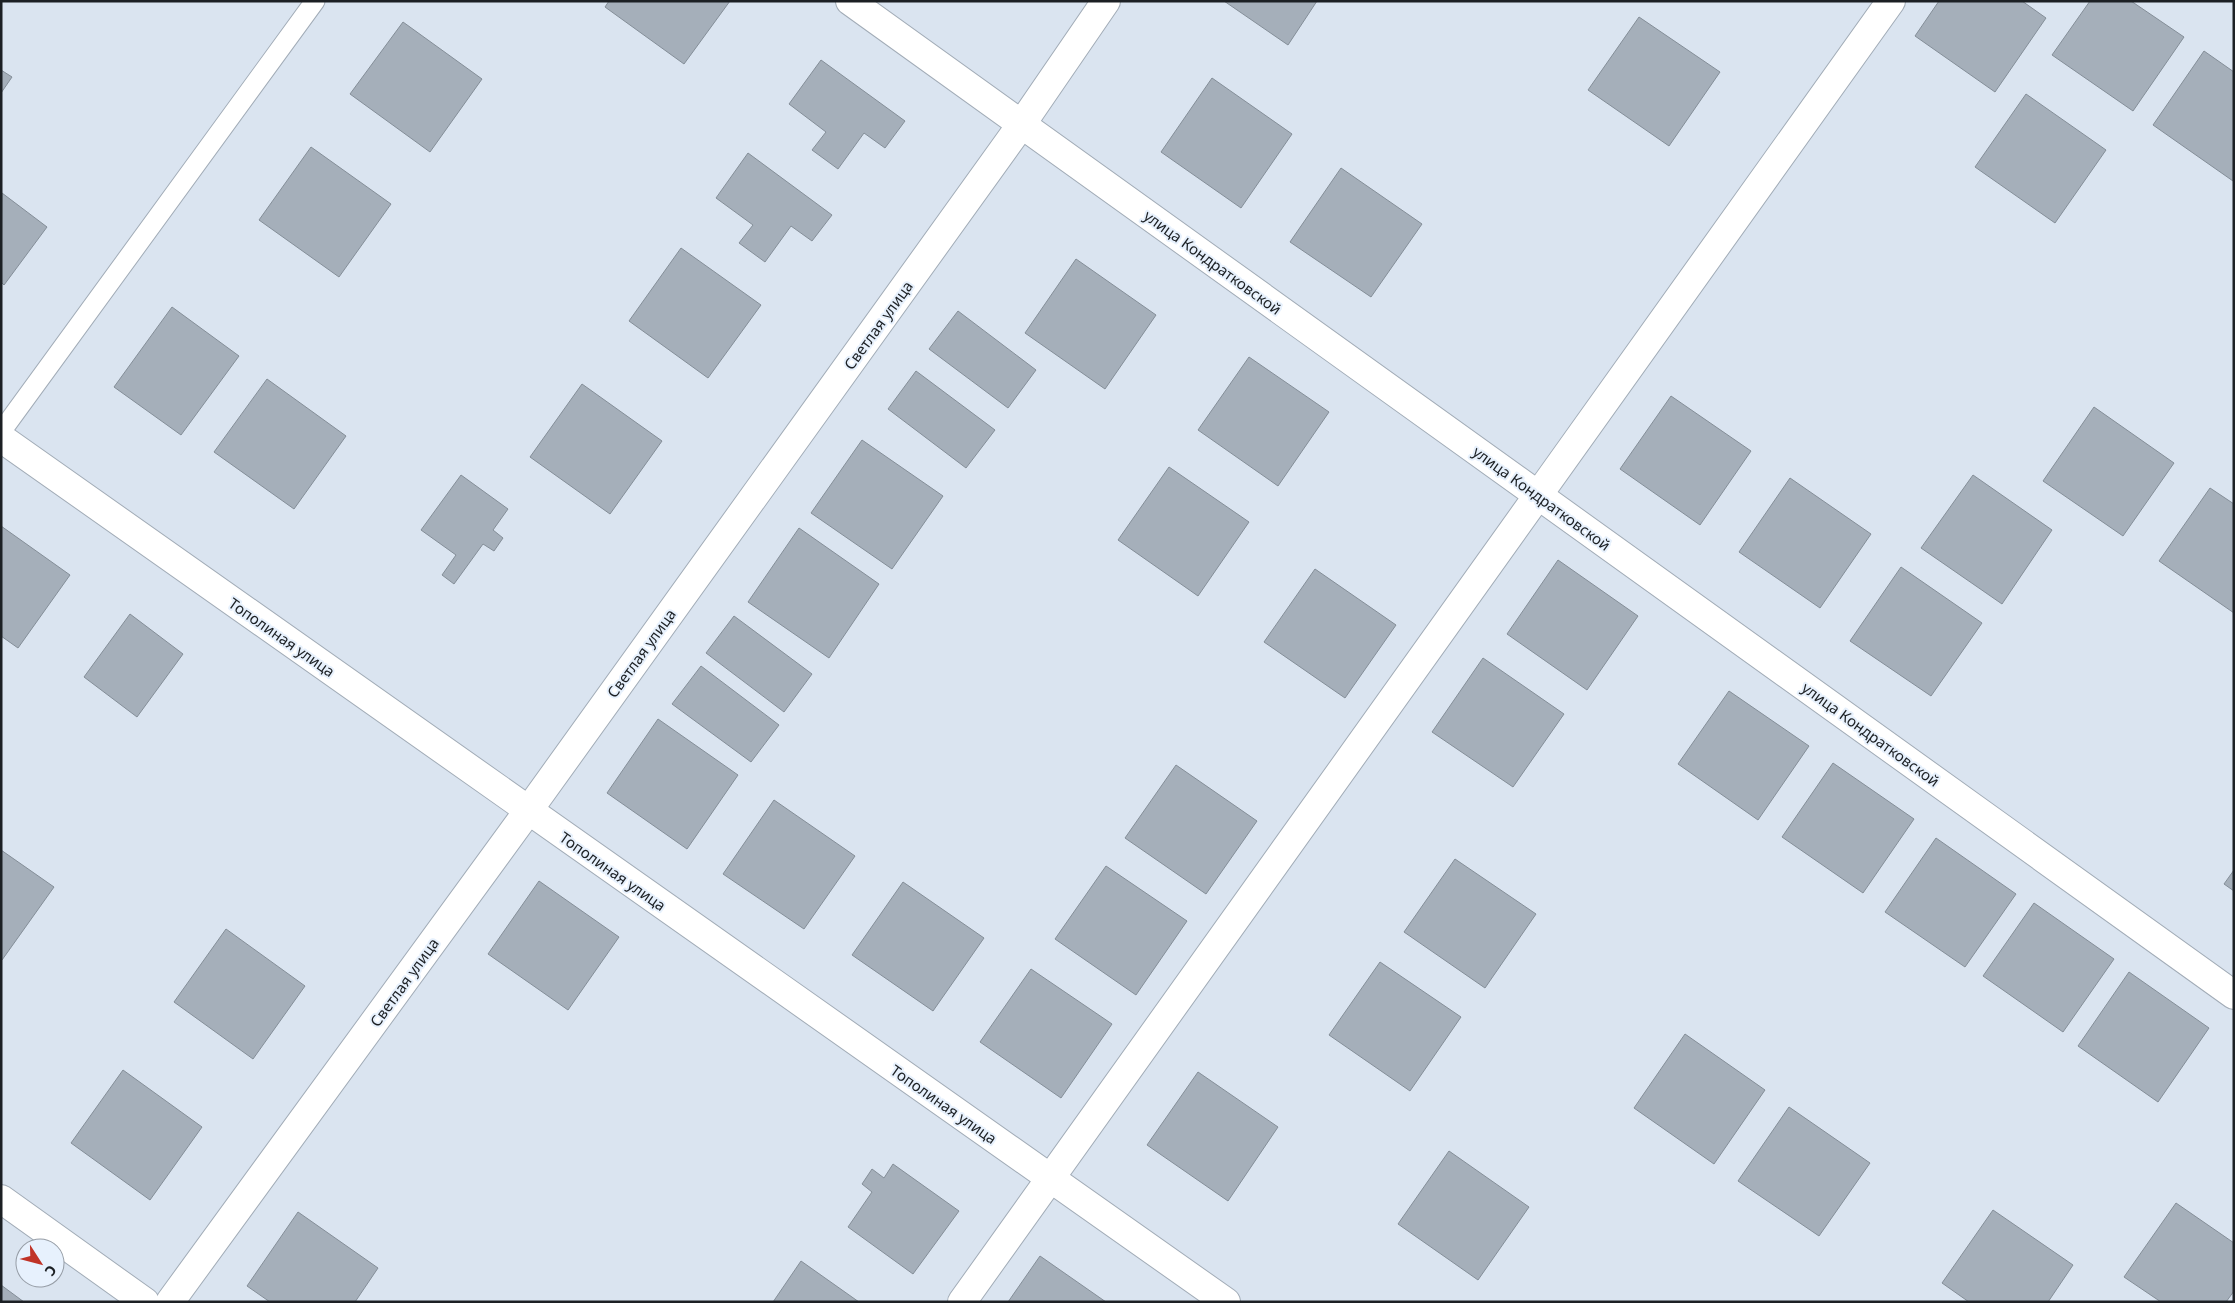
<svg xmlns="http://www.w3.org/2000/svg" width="2235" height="1303" viewBox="0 0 2235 1303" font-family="'Noto Sans',sans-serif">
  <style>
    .building { fill: #a5afba; stroke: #848e98 }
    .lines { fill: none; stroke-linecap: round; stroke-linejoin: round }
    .service-casing { stroke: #a2acb7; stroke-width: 21 }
    .minor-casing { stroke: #a2acb7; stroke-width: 30 }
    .service { stroke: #fff; stroke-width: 19 }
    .minor { stroke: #fff; stroke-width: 28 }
    .labels { text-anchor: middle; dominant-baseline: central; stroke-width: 4; stroke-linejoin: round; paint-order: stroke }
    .street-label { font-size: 15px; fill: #1c2024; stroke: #e7f1fd }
  </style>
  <rect width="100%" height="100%" fill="#dae4f0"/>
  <!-- building -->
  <g class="building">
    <polygon points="609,1 730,1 684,64 605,7"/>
    <polygon points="1224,1 1317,1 1288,45"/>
    <polygon points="1939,1 2022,1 2046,18 1995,92 1915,36"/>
    <polygon points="2090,1 2131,1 2184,37 2133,111 2052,55"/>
    <polygon points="1639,17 1720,72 1669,146 1588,90"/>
    <polygon points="403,22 482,79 430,152 350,94"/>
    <polygon points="2204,51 2234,72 2233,181 2153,125"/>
    <polygon points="821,60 905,121 885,148 864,133 838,169 812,150 826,132 789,104"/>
    <polygon points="1,70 12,77 1,93"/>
    <polygon points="1212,78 1292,134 1241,208 1161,152"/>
    <polygon points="2026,94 2106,150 2055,223 1975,167"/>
    <polygon points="311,147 391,204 339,277 259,220"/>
    <polygon points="748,153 832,215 812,241 791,226 765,262 739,243 753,225 716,198"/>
    <polygon points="1341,168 1422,224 1371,297 1290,242"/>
    <polygon points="2,193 47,227 4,285 1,282"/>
    <polygon points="681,248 761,305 708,378 629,321"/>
    <polygon points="1076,259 1156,315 1105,389 1025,333"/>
    <polygon points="172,307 239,356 181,435 114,387"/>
    <polygon points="958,311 1036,370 1008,408 929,349"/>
    <polygon points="1249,357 1329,412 1278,486 1198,430"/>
    <polygon points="916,371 995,430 966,468 888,409"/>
    <polygon points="267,379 346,436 294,509 214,452"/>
    <polygon points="582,384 662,441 610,514 530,457"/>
    <polygon points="1671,396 1751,451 1700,525 1620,469"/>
    <polygon points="2094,407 2174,463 2123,536 2043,481"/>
    <polygon points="862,440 943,496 892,569 811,513"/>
    <polygon points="1169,467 1249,522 1198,596 1118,540"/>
    <polygon points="461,475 508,509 493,530 503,538 494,551 483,544 454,584 442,575 456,555 421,530"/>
    <polygon points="1973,475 2052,530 2002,604 1921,548"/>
    <polygon points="1790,478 1871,534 1820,608 1739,552"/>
    <polygon points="2210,488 2234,504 2234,613 2159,561"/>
    <polygon points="1,526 70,575 18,648 1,636"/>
    <polygon points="799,528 879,584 829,658 748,602"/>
    <polygon points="1558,560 1638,616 1587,690 1507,634"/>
    <polygon points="1901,567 1982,623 1931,696 1850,641"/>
    <polygon points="1315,569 1396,625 1345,698 1264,642"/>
    <polygon points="130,614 183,654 137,717 84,677"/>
    <polygon points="734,616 812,674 784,712 706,653"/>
    <polygon points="1483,658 1564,714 1513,787 1432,732"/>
    <polygon points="701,666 779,725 751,762 672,704"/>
    <polygon points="1729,691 1809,746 1758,820 1678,764"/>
    <polygon points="658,719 738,775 687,849 607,793"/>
    <polygon points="1833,763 1914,819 1863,893 1782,837"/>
    <polygon points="1176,765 1257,821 1206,894 1125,838"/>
    <polygon points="774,800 855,856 804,929 723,874"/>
    <polygon points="1936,838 2016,894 1965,967 1885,912"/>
    <polygon points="1,850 54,887 2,960 1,960"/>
    <polygon points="1455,859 1536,914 1485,988 1404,932"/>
    <polygon points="1106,866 1187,921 1136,995 1055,939"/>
    <polygon points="2234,870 2234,891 2224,884"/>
    <polygon points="539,881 619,937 568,1010 488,954"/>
    <polygon points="903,882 984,938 933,1011 852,955"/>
    <polygon points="2034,903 2114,959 2063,1032 1983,976"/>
    <polygon points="226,929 305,986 253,1059 174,1002"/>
    <polygon points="1380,962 1461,1017 1410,1091 1329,1035"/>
    <polygon points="1031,969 1112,1024 1061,1098 980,1042"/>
    <polygon points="2129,972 2209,1028 2158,1102 2078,1046"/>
    <polygon points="1685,1034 1765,1090 1714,1164 1634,1108"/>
    <polygon points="123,1070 202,1127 150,1200 71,1143"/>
    <polygon points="1198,1072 1278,1127 1228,1201 1147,1145"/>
    <polygon points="1789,1107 1870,1163 1819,1236 1738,1181"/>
    <polygon points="1449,1151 1529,1207 1478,1280 1398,1224"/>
    <polygon points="893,1164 959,1211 913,1274 848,1227 872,1192 862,1184 872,1169 884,1178"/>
    <polygon points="2176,1203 2234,1243 2234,1291 2226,1302 2161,1302 2124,1277"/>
    <polygon points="1993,1210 2073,1265 2048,1302 1969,1302 1942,1283"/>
    <polygon points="298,1212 378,1268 355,1302 270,1302 247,1286"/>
    <polygon points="1040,1256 1106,1302 1008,1302"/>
    <polygon points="801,1261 859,1302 773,1302"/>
    <polygon points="1,1285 24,1302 1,1302"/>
  </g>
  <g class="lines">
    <defs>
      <polyline id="service" points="1,432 315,1"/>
      <g id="minor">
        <polyline points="850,1 2234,995"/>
        <polyline points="1,438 1226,1302"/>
        <polyline points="1,1199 145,1302"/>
        <polyline points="170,1302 528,811 1021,125 1106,1"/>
        <polyline points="962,1302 1891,1"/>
      </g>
    </defs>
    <!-- service casing -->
    <use href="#service" class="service-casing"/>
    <!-- minor casing -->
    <use href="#minor" class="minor-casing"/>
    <!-- service -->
    <use href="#service" class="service"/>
    <!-- minor -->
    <use href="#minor" class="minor"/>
  </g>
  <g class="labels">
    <!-- street labels -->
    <g class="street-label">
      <text transform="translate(1213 262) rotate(36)">улица Кондратковской</text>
      <text transform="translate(878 325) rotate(-54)">Светлая улица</text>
      <text transform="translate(1542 498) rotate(36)">улица Кондратковской</text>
      <text transform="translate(282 637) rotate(35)">Тополиная улица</text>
      <text transform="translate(641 653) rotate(-54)">Светлая улица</text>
      <text transform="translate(1871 734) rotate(36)">улица Кондратковской</text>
      <text transform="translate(613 871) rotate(35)">Тополиная улица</text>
      <text transform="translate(404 982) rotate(-54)">Светлая улица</text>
      <text transform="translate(944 1104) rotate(35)">Тополиная улица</text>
    </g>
  </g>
  <!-- border -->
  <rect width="2235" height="1303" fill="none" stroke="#1c2024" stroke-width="5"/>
  <!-- north arrow -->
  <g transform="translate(40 1263) rotate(126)"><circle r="24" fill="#e7f1fd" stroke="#969da6"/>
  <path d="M0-4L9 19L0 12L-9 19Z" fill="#c03327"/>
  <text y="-8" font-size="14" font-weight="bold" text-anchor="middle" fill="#1c2024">С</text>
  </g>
</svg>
